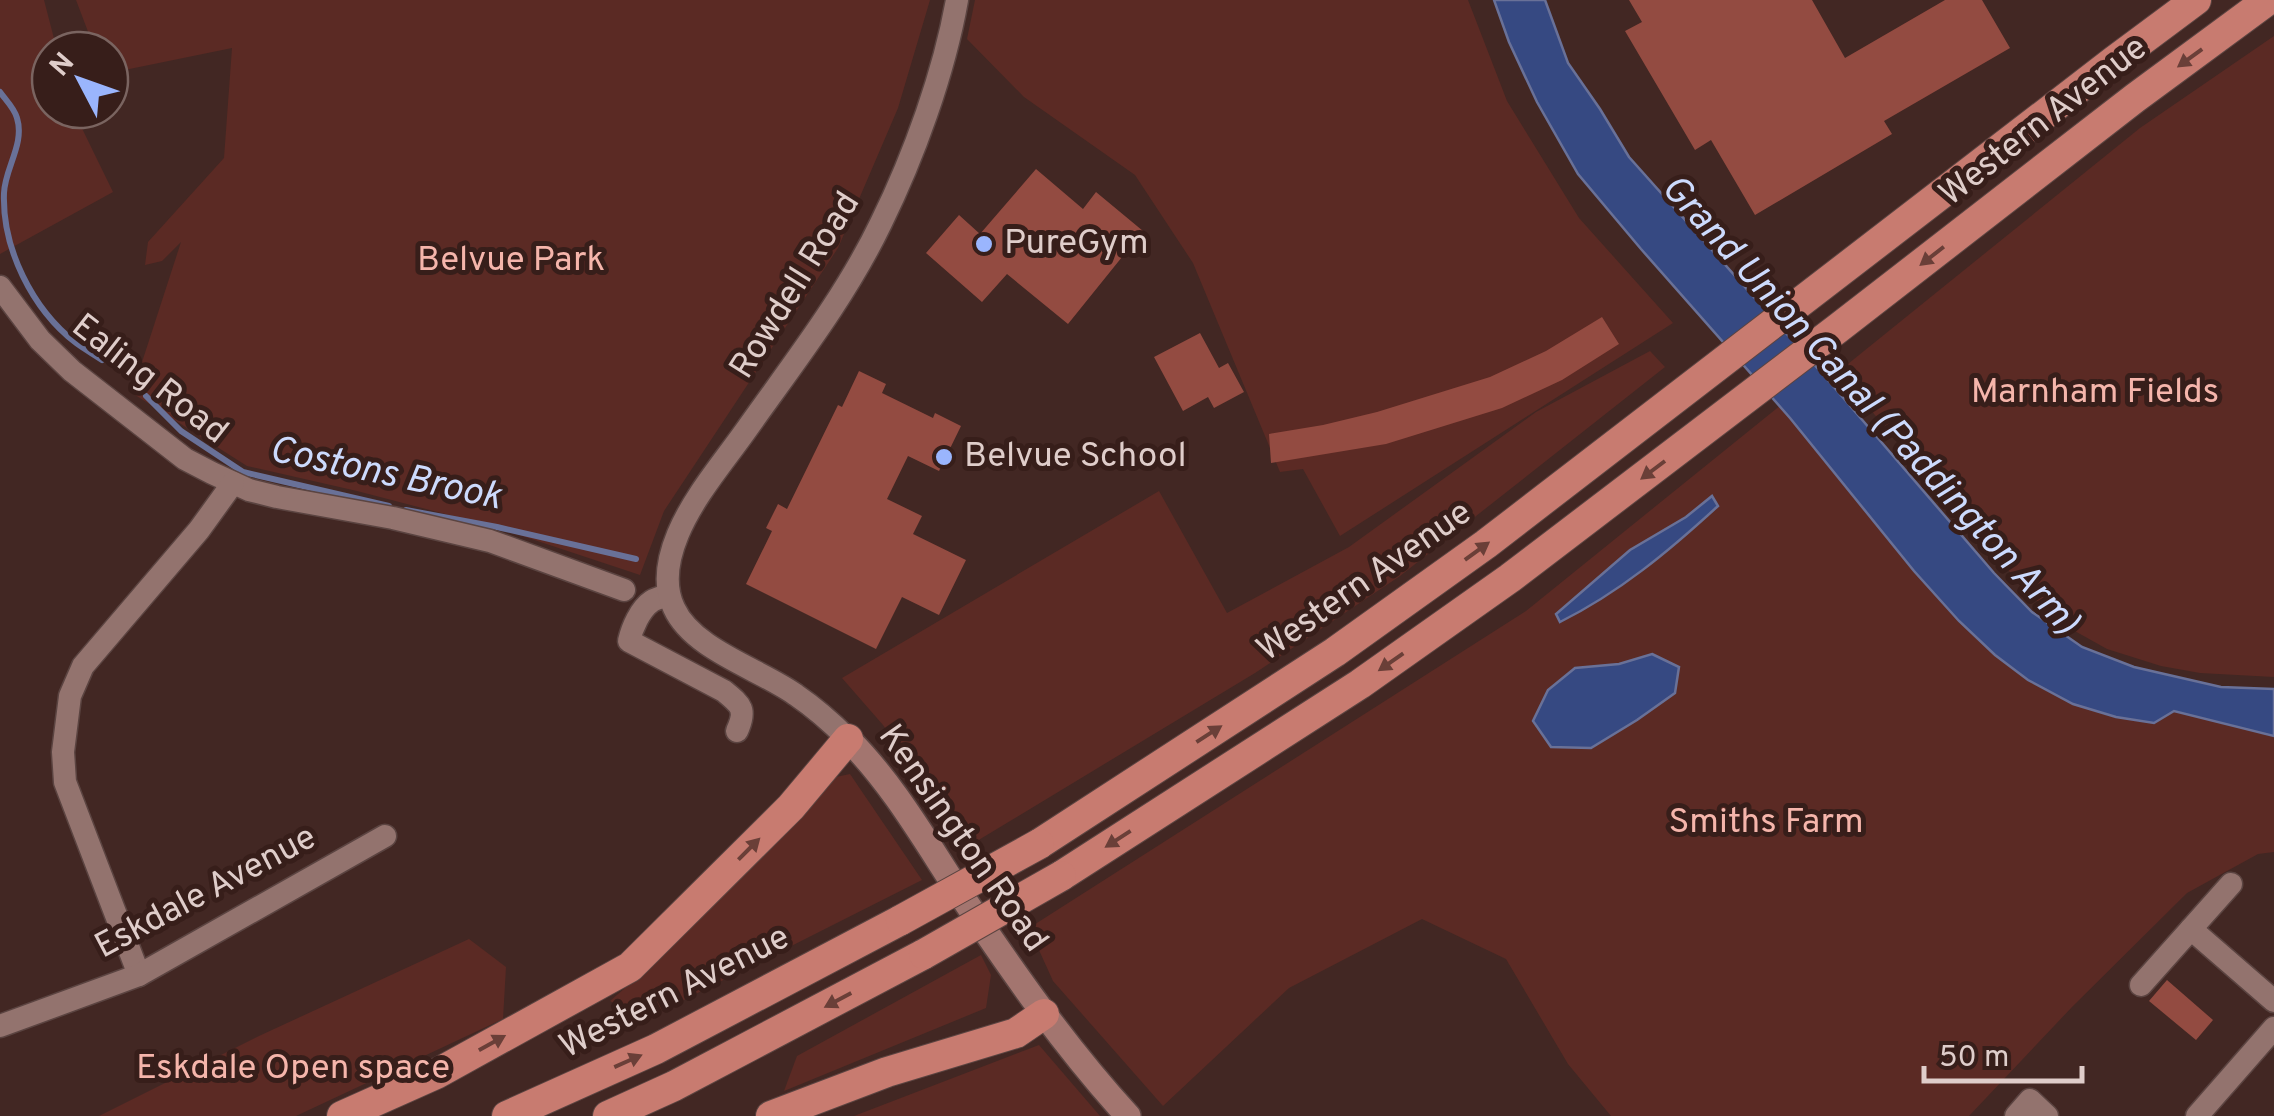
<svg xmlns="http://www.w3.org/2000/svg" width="2274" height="1116" viewBox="0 0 2274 1116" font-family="Overpass,sans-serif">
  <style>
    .green { fill: #5b2a24 }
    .water { fill: #364982; stroke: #697198; stroke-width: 2.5 }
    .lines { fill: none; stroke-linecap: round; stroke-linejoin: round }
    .stream { stroke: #697198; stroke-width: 6 }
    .building { fill: #934b41 }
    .street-casing { stroke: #5b4441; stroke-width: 25 }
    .secondary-casing { stroke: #5b4441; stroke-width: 28 }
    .highway-casing { stroke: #5b4441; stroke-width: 32 }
    .street { stroke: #93736e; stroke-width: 22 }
    .secondary { stroke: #a3756f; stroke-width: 25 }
    .highway { stroke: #c87b70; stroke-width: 30 }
    .highway-bridge-casing { stroke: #5b4441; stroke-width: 32; stroke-linecap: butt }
    .highway-bridge { stroke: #c87b70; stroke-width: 30 }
    .oneway { fill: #6a3f38 }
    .poi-dot { fill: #9ab5fd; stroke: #371e1a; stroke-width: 4 }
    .labels { text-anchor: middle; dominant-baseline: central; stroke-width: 10; stroke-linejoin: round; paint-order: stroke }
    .street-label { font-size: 35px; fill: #dfcdca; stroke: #371e1a }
    .poi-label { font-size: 35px; fill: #dfcdca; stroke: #371e1a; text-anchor: start }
    .park-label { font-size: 35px; fill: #f5b5ab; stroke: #371e1a }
    .water-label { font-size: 38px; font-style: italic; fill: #ccdafd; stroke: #371e1a }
  </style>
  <rect width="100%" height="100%" fill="#422723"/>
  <!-- green -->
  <g class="green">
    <polygon points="0,0 44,0 57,50 50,50 50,110 73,110 113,192 0,254"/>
    <polygon points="76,0 930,0 898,108 838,248 664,511 640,575 495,527 357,491 247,466 132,393 181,242 162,261 145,265 148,242 224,158 232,48 110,73 110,68 117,61 110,62 110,50 95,50"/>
    <polygon points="975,0 1468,0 1507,101 1579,218 1673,323 1340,536 1303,469 1280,472 1193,263 1135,175 1024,97 967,39"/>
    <polygon points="2274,36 2274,677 2200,673 2161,666 2107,649 2064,625 2027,592 1838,372 2140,128"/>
    <polygon points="1650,351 1665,367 1400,576 1255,673 967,847 883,725 842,678 1159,491 1227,613 1349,547 1536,412"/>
    <polygon points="1787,400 1942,589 2186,709 2274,731 2274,852 2258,854 2187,893 2072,1007 1969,1116 1611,1116 1568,1064 1506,959 1422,919 1289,988 1163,1106 1053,981 1029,928 1526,611"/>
    <polygon points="850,774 922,880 666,1009 635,1015 610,1001 639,976 836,777"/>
    <polygon points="469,939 506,967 503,1019 296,1116 99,1116 259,1036"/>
    <polygon points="981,955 991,975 986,1008 784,1091 797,1056"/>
    <polygon points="1039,1045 1100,1116 854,1116"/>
  </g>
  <!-- water -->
  <g class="water">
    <polygon points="1494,0 1545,0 1568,63 1600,109 1629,157 1827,379 1994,573 2032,612 2082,647 2134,667 2221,687 2274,689 2274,736 2174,711 2154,723 2116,717 2073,704 2028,680 1995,655 1959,621 1914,571 1790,418 1641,249 1578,174 1537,102 1509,42"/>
    <path d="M1712,496l6,10c-49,45 -98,86 -158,116l-4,-8 74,-64 56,-33z"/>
    <polygon points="1652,654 1679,667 1675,693 1637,720 1591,748 1551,747 1533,721 1548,690 1575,668 1619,664"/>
  </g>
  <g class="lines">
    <!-- stream -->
    <g class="stream">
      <path d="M0,92c5,7 15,17 17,26 8,26 -12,50 -13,75 -2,55 28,116 72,150 8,6 17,11 26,17"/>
      <polyline points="146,396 181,431 243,472 389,506"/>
      <polyline points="406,510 497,527 636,559"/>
    </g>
  </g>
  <!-- building -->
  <g class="building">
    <polygon points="1629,0 1812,0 1845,58 1945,0 1982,0 2010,48 1884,121 1892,134 1755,215 1711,140 1695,150 1625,31 1642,22"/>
    <polygon points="1036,169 1083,209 1096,192 1143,231 1068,324 1007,274 982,302 926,253 959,215 980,234"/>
    <polygon points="1602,317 1619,344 1562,380 1502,408 1386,444 1271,463 1269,434 1323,425 1377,412 1490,377 1546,351"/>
    <polygon points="1200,333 1219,368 1228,363 1244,392 1214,408 1208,397 1183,411 1154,357"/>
    <polygon points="859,371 886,384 882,393 933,418 935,413 961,426 939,471 908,456 887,499 922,516 913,534 966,560 939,615 902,597 876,649 746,584 772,531 766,528 778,504 787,509 838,405 842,407"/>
    <polygon points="2167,980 2213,1020 2196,1040 2149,1001"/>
  </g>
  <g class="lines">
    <defs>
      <g id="street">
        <polyline points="0,287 40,340 72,371 185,459 212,473 249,490 277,497 393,518 490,541 624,590"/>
        <path d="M669,595c-6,2 -12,3 -17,6 -12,8 -20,27 -23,40l95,50c17,14 23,18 13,40"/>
        <path d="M848,739c-16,-16 -33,-31 -52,-44 -36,-26 -103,-45 -122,-87 -11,-23 -6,-50 4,-74 15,-36 43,-69 66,-101 48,-68 101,-135 137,-210 33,-67 63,-150 76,-223"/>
        <polyline points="2191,929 2274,1001"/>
        <polyline points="139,975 65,782 63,752 70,696 83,666 199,530 233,483"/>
        <polyline points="2141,985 2231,884"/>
        <polyline points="0,1026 139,975 385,836"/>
        <polyline points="2016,1116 2030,1100 2047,1116"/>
        <polyline points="2197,1116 2274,1028"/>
      </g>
      <path id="secondary" d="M848,739c44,44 75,98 109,150 53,79 107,157 171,227"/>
      <g id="highway">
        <polyline points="1039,844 1335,652 1486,544 2114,61 2196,0"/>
        <polyline points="1061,876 1360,684 1510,578 1837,329 2135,98 2268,0"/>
        <polyline points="342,1116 436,1074 630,967 791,807 848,739"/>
        <polyline points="507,1116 656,1049 901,920"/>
        <polyline points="608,1116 674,1086 924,954"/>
        <polyline points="771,1116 887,1072 1016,1033 1044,1014"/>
      </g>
    </defs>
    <!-- street casing -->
    <use href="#street" class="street-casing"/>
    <!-- secondary casing -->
    <use href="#secondary" class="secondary-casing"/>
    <!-- highway casing -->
    <use href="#highway" class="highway-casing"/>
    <!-- street -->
    <use href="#street" class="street"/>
    <!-- secondary -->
    <use href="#secondary" class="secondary"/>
    <!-- highway -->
    <use href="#highway" class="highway"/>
    <defs>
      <g id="highway-bridge">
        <polyline points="901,920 1039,844"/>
        <polyline points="924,954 1061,876"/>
      </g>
    </defs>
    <!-- highway-bridge casing -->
    <use href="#highway-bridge" class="highway-bridge-casing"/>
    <!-- highway-bridge -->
    <use href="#highway-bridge" class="highway-bridge"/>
  </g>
  <!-- one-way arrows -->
  <defs><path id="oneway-solid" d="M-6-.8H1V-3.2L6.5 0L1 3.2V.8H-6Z" transform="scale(2.5)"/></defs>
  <g class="oneway">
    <use href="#oneway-solid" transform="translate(2190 58) rotate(144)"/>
    <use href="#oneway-solid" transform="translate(1932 256) rotate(142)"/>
    <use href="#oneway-solid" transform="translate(1653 470) rotate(143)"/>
    <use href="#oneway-solid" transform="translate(1477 551) rotate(-36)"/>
    <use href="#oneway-solid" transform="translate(1391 662) rotate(145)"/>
    <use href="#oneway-solid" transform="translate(1209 734) rotate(-33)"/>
    <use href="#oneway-solid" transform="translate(1118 839) rotate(147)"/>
    <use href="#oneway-solid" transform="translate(749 849) rotate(-45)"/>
    <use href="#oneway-solid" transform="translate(838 1000) rotate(152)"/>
    <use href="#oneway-solid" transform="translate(492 1043) rotate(-29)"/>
    <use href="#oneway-solid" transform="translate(628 1061) rotate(-24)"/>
  </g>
  <!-- markers -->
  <g class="poi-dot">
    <circle cx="984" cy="244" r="10"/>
    <circle cx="944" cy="457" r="10"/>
  </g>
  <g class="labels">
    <!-- street labels -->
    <g class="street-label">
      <text transform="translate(2044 122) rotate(-38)">Western Avenue</text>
      <text transform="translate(796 286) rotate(-58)">Rowdell Road</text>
      <text transform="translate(149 380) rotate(38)">Ealing Road</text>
      <text transform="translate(1365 582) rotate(-35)">Western Avenue</text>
      <text transform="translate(962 839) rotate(55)">Kensington Road</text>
      <text transform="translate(206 893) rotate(-28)">Eskdale Avenue</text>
      <text transform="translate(675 993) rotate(-27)">Western Avenue</text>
    </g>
    <!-- poi labels -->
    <g class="poi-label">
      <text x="1004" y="244">PureGym</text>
      <text x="964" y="457">Belvue School</text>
    </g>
    <!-- park labels -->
    <g class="park-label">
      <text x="511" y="261">Belvue Park</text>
      <text x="2095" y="393">Marnham Fields</text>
      <text x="1766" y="823">Smiths Farm</text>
      <text x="293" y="1069">Eskdale Open space</text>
    </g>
    <!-- water labels -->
    <g class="water-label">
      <text transform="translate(1869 406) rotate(48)">Grand Union Canal (Paddington Arm)</text>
      <text transform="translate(385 475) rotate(12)">Costons Brook</text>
    </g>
  </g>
  <!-- north arrow -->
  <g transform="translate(80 80) rotate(311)"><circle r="48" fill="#371e1a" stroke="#7a6460" stroke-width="2.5"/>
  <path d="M0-8L18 38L0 25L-18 38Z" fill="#9ab5fd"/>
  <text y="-15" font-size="28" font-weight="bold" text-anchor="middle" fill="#dfcdca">N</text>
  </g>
  <!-- scale -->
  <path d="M1924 1066v15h158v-15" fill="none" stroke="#dfcdca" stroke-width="5"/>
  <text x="1939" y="1066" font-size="30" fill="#dfcdca" stroke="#371e1a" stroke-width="8" paint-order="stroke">50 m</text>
</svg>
